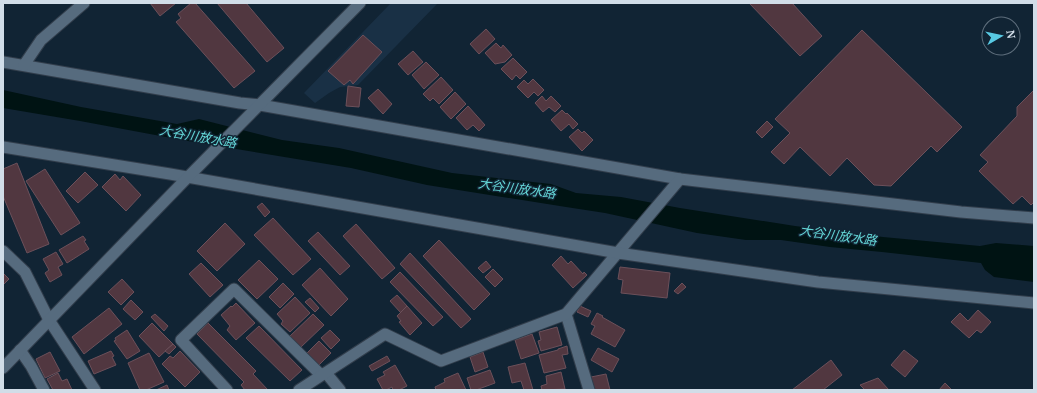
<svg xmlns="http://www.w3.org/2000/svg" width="1037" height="393" viewBox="0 0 1037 393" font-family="'Noto Serif','Noto Sans JP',serif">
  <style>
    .built { fill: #193045 }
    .water { fill: #001313 }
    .building { fill: #513740; stroke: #6c505a }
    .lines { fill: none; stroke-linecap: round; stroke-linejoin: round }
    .minor-casing { stroke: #323e4c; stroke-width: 13 }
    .tertiary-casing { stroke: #323e4c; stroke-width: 13 }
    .minor { stroke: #566b7e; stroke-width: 11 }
    .tertiary { stroke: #566b7e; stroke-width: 11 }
    .labels { text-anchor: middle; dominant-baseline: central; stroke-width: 3; stroke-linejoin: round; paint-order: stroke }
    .water-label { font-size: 13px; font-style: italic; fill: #64d6d6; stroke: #112434 }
  </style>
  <rect width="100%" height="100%" fill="#112434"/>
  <!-- built -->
  <polygon class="built" points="391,3 438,3 358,85 340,87 329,93 315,103 304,93"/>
  <!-- water -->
  <polygon class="water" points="3,90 81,107 177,124 199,119 282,140 339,148 452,173 551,184 576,193 621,197 680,208 795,226 883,237 980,246 996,243 1034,246 1034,282 994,277 985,270 981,263 882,252 830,247 781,240 746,240 697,233 605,213 566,207 427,185 351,168 182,140 80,121 3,108"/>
  <!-- building -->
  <g class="building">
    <polygon points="150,3 176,3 160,16"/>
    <polygon points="191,3 195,3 255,71 234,88 176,22 181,18 178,14"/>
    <polygon points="217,3 246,3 284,48 267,62"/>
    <polygon points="749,3 792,3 822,36 800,56"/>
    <polygon points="486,29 495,39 479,54 470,44"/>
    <polygon points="862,30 962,127 937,152 931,146 891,186 874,185 847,158 830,176 800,147 784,164 771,152 790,133 775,119"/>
    <polygon points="363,35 382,52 353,84 350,80 344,85 328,71"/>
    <polygon points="496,43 501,48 503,45 512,55 505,62 495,64 485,53"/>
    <polygon points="413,51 423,62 408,75 398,64"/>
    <polygon points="513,58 527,72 520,79 516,75 512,80 501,69"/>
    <polygon points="426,62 439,75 424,89 412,75"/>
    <polygon points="441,77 453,90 439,104 433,98 430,101 423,94"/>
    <polygon points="533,79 544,90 538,96 534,92 528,98 517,87 524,80 528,84"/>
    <polygon points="348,86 361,88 359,107 346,106"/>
    <polygon points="378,89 392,104 383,114 368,98"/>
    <polygon points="1034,90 1034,202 1031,205 1022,196 1013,204 979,171 988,162 980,155 1017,116 1017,107"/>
    <polygon points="455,92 466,104 451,119 440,107"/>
    <polygon points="542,96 546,101 551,96 561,106 555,112 549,107 543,112 535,103"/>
    <polygon points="468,106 485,125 479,131 473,125 467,130 456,118"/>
    <polygon points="562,110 566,114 567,113 578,124 573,129 569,124 561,131 551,120"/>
    <polygon points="767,121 773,127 762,138 756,132"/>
    <polygon points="578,129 582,133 584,131 593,140 582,151 569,137"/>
    <polygon points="17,163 49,244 27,253 3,196 3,169"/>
    <polygon points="45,169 80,223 61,235 26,181"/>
    <polygon points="85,172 98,185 78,203 66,191"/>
    <polygon points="115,174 120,180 123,176 141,195 126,211 102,187"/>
    <polygon points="262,203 270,212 265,217 257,207"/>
    <polygon points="273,218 311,259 293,275 254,235"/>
    <polygon points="225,223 245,244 217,271 197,251"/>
    <polygon points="356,224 395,268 382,279 343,236"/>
    <polygon points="318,232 350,266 340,275 308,241"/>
    <polygon points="83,236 86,240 84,241 89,249 67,263 59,250"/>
    <polygon points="439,240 490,294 474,310 423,256"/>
    <polygon points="56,252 63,264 58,267 62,275 50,282 45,273 49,270 43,259"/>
    <polygon points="410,253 471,319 461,328 400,264"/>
    <polygon points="561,256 568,264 571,261 583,274 584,272 587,275 573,288 552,265"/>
    <polygon points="259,260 278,279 257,299 238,280"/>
    <polygon points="486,261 491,267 483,273 478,268"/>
    <polygon points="201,263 223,285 210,297 189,274"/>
    <polygon points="620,267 670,273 667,298 621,293 623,280 618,279"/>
    <polygon points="320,268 348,299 331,316 302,285"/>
    <polygon points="493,269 503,279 495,287 485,277"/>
    <polygon points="400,272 443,317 433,326 390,282"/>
    <polygon points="3,273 9,279 3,285"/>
    <polygon points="122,279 134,292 121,305 108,292"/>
    <polygon points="283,283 294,294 280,308 269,297"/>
    <polygon points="682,283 686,287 678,294 674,291"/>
    <polygon points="397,295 407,306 401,313 390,301"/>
    <polygon points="295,297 310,313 290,332 281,324 283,321 277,314"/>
    <polygon points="310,298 319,308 315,312 305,302"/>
    <polygon points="131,300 143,312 135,320 123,309"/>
    <polygon points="236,303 255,323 236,340 227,330 230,326 221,315 231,306 232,307"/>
    <polygon points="407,306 422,323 410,335 399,322 401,321 397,316"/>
    <polygon points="580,306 591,311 588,317 577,312"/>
    <polygon points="109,308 122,324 84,354 72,337"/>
    <polygon points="978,310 991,322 981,333 977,330 969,338 951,322 960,313 968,321"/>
    <polygon points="597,313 603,316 602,317 625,330 615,347 591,334 595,326 591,324"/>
    <polygon points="155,314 168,326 164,331 151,317"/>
    <polygon points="313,314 324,325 301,347 290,336"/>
    <polygon points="152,323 173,344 159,357 139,336"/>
    <polygon points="208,323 256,371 253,374 268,390 245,390 241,385 244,382 197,334"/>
    <polygon points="259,326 302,370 290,381 246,338"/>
    <polygon points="557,327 562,345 541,351 538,341 541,340 539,332"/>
    <polygon points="127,330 140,351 127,359 114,341 116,340 115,338"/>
    <polygon points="330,330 340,340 331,349 321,338"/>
    <polygon points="532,334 539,353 521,359 515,340"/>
    <polygon points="319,341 331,353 319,365 307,353"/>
    <polygon points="173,344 176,347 169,354 165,351"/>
    <polygon points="567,346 568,354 562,355 566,368 544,373 539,355 558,350 558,349"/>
    <polygon points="598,348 619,359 612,372 591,360"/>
    <polygon points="904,350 918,361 905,377 891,365"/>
    <polygon points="111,351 114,356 112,357 116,365 94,374 88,361"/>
    <polygon points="180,351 200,372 185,387 162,364 170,356 173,358"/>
    <polygon points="50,352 60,371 45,378 36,359"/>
    <polygon points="483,352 488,367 475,372 470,357"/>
    <polygon points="149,353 164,382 146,390 140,390 128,363"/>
    <polygon points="387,356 390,361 372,371 369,366"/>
    <polygon points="831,360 842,375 823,390 792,390"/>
    <polygon points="525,363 533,390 524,390 521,381 512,383 508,367"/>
    <polygon points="395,365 407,386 399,390 393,390 392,387 386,390 383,390 377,379 385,375 383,372"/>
    <polygon points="490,370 495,383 476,390 471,390 467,378"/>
    <polygon points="561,372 565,389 542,390 541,386 547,384 546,376"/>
    <polygon points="58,373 62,381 67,379 72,390 53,390 47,379"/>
    <polygon points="458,373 466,390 436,390 435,387 445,382 444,379"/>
    <polygon points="606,374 610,390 594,390 591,377"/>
    <polygon points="878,378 889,390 865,390 860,385"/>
    <polygon points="945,383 952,390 939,390"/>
    <polygon points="167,385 169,390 156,390"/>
  </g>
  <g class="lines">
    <defs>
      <g id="minor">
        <polyline points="3,62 240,103 260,105 680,179 961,212 1034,218"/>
        <polyline points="566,314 589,390"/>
        <polyline points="49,320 95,390"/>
        <polyline points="20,350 31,366 44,390"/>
        <polyline points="326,373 340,390"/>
        <polyline points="227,390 181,340 234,289 321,375"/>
        <polyline points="299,390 385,334 441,361 566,314 680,179"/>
      </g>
      <g id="tertiary">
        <polyline points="24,65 41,40 84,3"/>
        <polyline points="3,147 170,174 618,253 818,282 1034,303"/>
        <polyline points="3,251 25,272 49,320"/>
        <polyline points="3,368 187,178 360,3"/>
      </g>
    </defs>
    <!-- minor casing -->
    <use href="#minor" class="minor-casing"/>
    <!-- tertiary casing -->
    <use href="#tertiary" class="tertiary-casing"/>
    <!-- minor -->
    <use href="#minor" class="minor"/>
    <!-- tertiary -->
    <use href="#tertiary" class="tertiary"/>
  </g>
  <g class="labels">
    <!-- water labels -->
    <g class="water-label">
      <text transform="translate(198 136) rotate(10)">大谷川放水路</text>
      <text transform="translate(517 188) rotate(8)">大谷川放水路</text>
      <text transform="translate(838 235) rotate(8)">大谷川放水路</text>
    </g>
  </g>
  <!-- border -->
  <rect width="1037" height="393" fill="none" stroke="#d1dde8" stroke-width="8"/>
  <!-- north arrow -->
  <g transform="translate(1001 36) rotate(81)"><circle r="19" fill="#112434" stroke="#5e6e7c"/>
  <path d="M0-3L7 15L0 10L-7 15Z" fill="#58c9e3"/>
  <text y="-6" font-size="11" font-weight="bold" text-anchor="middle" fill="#d1dde8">N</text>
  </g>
</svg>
